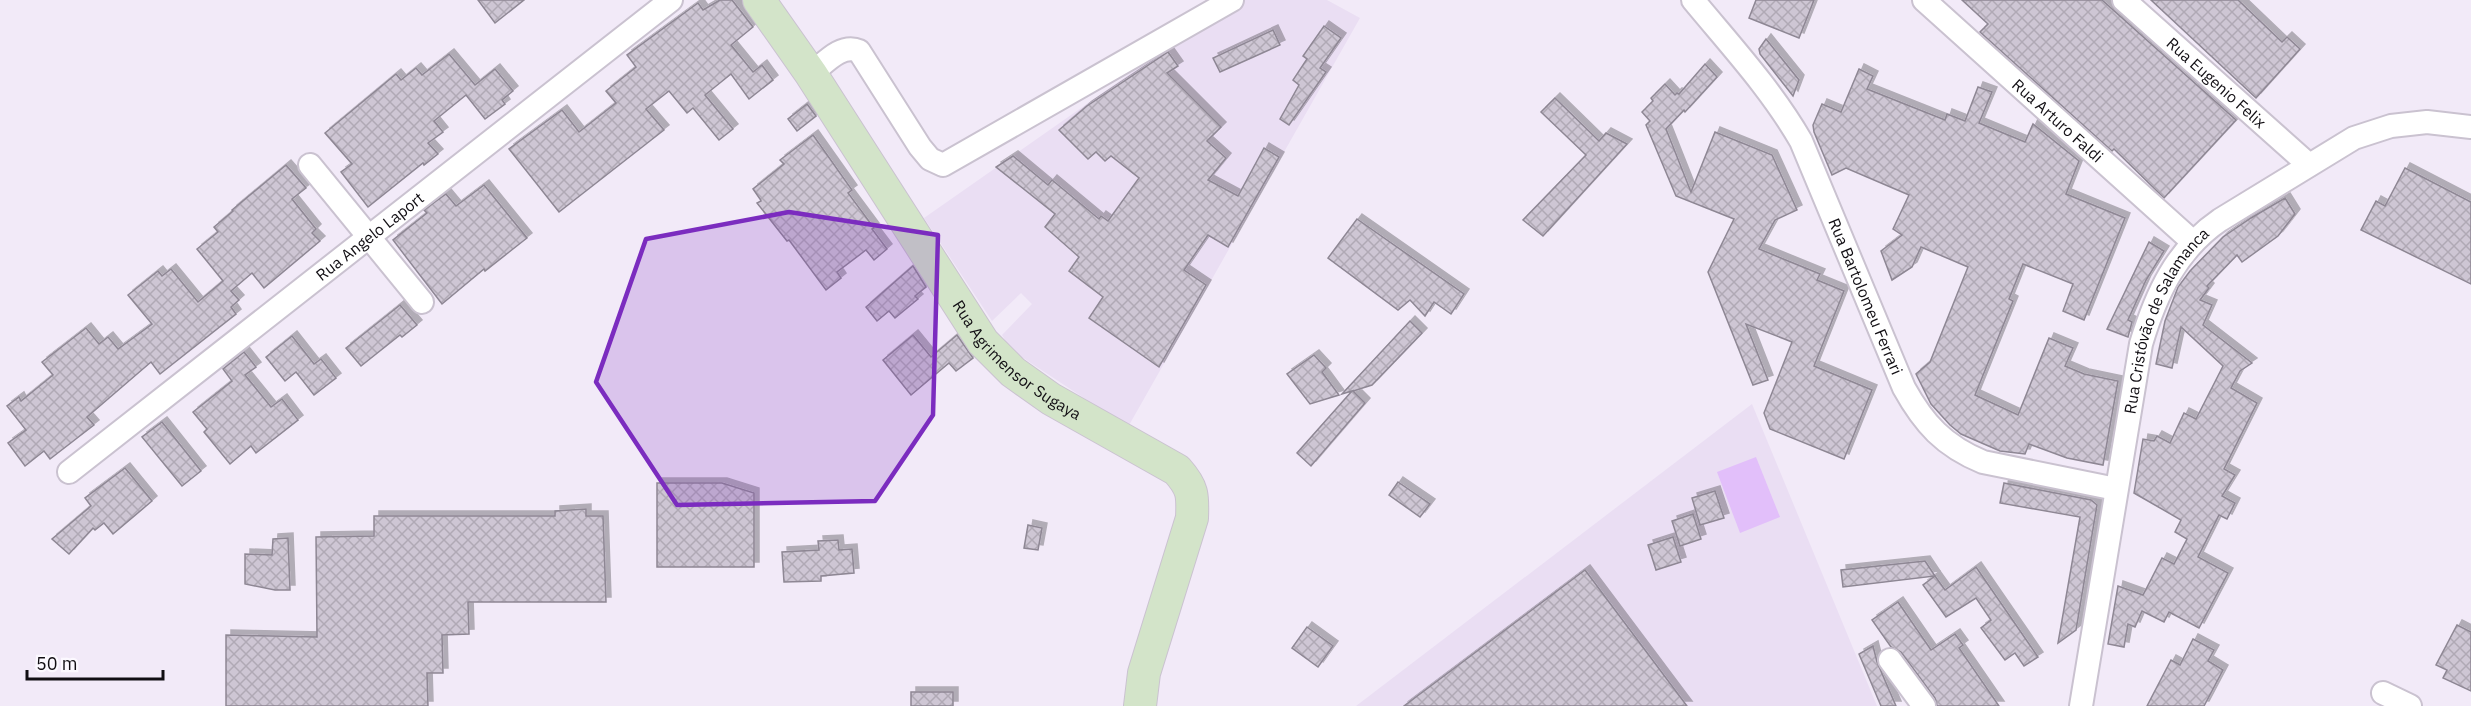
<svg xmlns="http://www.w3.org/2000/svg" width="2471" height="706" viewBox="0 0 2471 706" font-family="'IBM Plex Sans',sans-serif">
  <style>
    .built { fill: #eadef3 }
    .green { fill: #e2bffa }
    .building { fill: url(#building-cross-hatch); stroke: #8e8794; stroke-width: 1.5; filter: url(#shadow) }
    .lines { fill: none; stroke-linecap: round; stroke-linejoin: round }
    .minor-casing { stroke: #cac2d0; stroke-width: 26 }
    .secondary-casing { stroke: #cac2d0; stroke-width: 34 }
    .minor { stroke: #fff; stroke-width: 22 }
    .secondary { stroke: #d3e4c9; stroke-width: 32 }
    .marked { fill: #7b2cbf; fill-opacity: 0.2; stroke: #7b2cbf; stroke-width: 4.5; stroke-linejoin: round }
    .labels { text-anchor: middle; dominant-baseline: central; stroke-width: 5; stroke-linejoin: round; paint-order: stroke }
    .street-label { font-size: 16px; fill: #110e13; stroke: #fcf9ff }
  </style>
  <defs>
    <pattern id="building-cross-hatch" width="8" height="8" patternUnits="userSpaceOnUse" patternTransform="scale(1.5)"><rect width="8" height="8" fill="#cec6d4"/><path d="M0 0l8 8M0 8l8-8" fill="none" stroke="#b0a9b5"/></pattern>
    <filter id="shadow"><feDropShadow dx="5" dy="-5" stdDeviation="0" flood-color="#0004"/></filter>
  </defs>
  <rect width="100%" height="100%" fill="#f2eaf8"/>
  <!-- built -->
  <g class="built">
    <polygon points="1242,0 1327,0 1360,18 1128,427 1011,350 1002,335 1032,304 1021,293 992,321 924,218 1151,59"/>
    <polygon points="1752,404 1877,706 1356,706"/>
  </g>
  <!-- green -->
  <polygon class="green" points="1756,457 1780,517 1740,533 1717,472"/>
  <!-- building -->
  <g class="building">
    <polygon points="478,0 524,0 495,23"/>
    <polygon points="720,0 732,0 753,27 731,45 753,72 762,65 773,80 749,99 731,74 705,95 733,129 719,140 693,108 687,113 669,91 646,109 664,130 559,212 509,149 562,110 579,132 616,103 606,91 636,67 627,55 698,3 703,10"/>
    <polygon points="1756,0 1814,0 1799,38 1749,18"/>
    <polygon points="1962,0 2102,0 2236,120 2164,198 2114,149 2112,151 1980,32 1988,24"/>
    <polygon points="2151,0 2238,0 2282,42 2287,37 2300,49 2256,98"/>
    <polygon points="1324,26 1341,38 1320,68 1326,72 1289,125 1280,119 1299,85 1293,80 1307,59 1303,56"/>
    <polygon points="1273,30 1280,45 1220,72 1213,58"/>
    <polygon points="1766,39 1799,80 1793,96 1760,54 1759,49"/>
    <polygon points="1168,52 1178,66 1167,73 1221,127 1207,141 1226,158 1208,180 1238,196 1264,148 1279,157 1228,247 1208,235 1184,270 1206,285 1159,367 1089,318 1103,297 1069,271 1079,257 1045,227 1055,214 996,167 1013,156 1048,185 1052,180 1099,219 1101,216 1108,221 1139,178 1111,156 1105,161 1096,152 1088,159 1059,130 1087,106"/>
    <polygon points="449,54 475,85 495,69 513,91 502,100 505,104 485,119 466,95 434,121 443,132 428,143 438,154 424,165 423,163 368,207 341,172 352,164 325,133 396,74 401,80 416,68 422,75"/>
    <polygon points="1705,64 1717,77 1685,112 1684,110 1666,129 1691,192 1715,132 1772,155 1797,210 1775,220 1759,249 1820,274 1817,280 1844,291 1814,366 1872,390 1844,459 1770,429 1764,413 1792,342 1746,324 1768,380 1753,385 1708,272 1734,219 1676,196 1646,125 1650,121 1642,112 1653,101 1651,98 1665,84 1675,95 1677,93 1679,94"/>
    <polygon points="1859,69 1873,76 1867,89 1945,120 1947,114 1965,121 1978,87 1992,92 1979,123 2025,142 2033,124 2079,161 2066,194 2125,218 2084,320 2063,311 2073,284 2023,264 2009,299 2013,301 1975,395 2018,415 2049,338 2073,348 2065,366 2084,374 2118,381 2103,465 2067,458 2029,444 2025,454 2000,451 1961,434 1950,425 1931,404 1916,374 1930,362 1968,267 1921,247 1912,267 1892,280 1881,251 1902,235 1893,229 1909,195 1846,168 1832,175 1814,132 1813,125 1822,104 1841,112"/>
    <polygon points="1555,98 1599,141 1606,133 1627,144 1543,236 1523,220 1586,155 1541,112"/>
    <polygon points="807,104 816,116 797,131 788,119"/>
    <polygon points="813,135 852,190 848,193 874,228 872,229 887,249 874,260 866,250 837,272 841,278 826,290 789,240 787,241 757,203 761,201 760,199 753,189 784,164 780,160"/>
    <polygon points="286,165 306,188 292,199 316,229 312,233 320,241 264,288 252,273 231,291 239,300 231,307 236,314 160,374 151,362 87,417 94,425 50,459 44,451 25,466 8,443 26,430 7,406 19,397 21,401 53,375 42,362 86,328 99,344 108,337 118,349 152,324 128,295 158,271 162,276 171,269 198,302 223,281 197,249 218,232 214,227 233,211 232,210"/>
    <polygon points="2405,168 2471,202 2471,284 2361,230 2376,201 2385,206"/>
    <polygon points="484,185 527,238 485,271 484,269 442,304 393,240 427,213 424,210 446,194 456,206"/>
    <polygon points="2285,198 2295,214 2278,236 2242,262 2237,255 2207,286 2209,288 2200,300 2212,305 2203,325 2252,363 2240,371 2231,388 2257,403 2224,469 2235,475 2222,496 2235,503 2227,519 2219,515 2198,557 2228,573 2199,628 2169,612 2164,622 2142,611 2135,627 2128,624 2124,647 2108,644 2118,586 2143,595 2162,558 2174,564 2187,539 2175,532 2181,520 2134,493 2143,439 2154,441 2157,436 2170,443 2184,413 2196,419 2223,366 2181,327 2172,368 2156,364 2165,321 2178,287 2190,271 2223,237 2251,218"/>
    <polygon points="1357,219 1464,294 1451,314 1434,302 1425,316 1410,300 1398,310 1328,258"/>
    <polygon points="2149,242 2164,251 2146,280 2128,320 2132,322 2128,337 2107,329"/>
    <polygon points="913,266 926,287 915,296 918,299 895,318 889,311 877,321 866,307"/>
    <polygon points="400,305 417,325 402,337 400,335 361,366 346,348"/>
    <polygon points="1410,321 1422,333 1372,385 1353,391 1365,403 1311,466 1297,453 1352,391 1342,394"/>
    <polygon points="913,335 931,357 957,335 973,358 956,371 949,363 911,395 883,360"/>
    <polygon points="292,336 314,364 321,359 336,378 314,395 296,372 285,381 266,357"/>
    <polygon points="244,352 256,367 245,375 271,407 282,399 298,420 256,453 251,446 230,464 204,432 207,429 193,412 232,381 223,369"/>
    <polygon points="1314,355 1326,368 1322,372 1339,395 1310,404 1287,374"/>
    <polygon points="162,422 201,471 182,486 142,437"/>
    <polygon points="125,468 152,501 113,534 104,523 95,530 93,528 69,554 52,539 91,506 85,498"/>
    <polygon points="1398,482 1430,504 1420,517 1389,495"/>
    <polygon points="657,483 722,483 754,493 754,567 657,567"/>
    <polygon points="2004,483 2091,500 2097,505 2076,630 2058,643 2080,517 2000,503"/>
    <polygon points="1715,491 1724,518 1700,525 1692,498"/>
    <polygon points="586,509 586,516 603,516 606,602 468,602 469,634 442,635 443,673 427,673 428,706 226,706 226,635 317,637 316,537 374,536 374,516 555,516 555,511"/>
    <polygon points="1693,514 1701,539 1680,546 1672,521"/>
    <polygon points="1028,525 1042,528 1038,550 1024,548"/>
    <polygon points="1673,537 1681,562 1656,570 1648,545"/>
    <polygon points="288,538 290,590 275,590 245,584 245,554 272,555 273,539"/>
    <polygon points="838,540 839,550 852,549 854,573 821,576 821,581 784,582 782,552 819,550 818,541"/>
    <polygon points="1925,561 1935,576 1843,587 1841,570"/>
    <polygon points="1976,567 2038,657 2024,666 2015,653 2005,660 1981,628 1991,620 1976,598 1946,617 1923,585 1935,576 1945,590"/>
    <polygon points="1585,570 1687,706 1404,706"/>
    <polygon points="1898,602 1931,650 1955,634 1963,645 1959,648 1999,706 1937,706 1935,698 1901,652 1891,647 1872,620"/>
    <polygon points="2457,625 2471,632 2471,691 2443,678 2447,670 2436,665"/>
    <polygon points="1307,627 1333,646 1318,667 1292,648"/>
    <polygon points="2193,639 2214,650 2208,661 2223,670 2204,706 2147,706 2171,660 2180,665"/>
    <polygon points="1873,646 1877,662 1896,706 1881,706 1859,654"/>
    <rect x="911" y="692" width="42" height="14"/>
  </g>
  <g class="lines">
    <defs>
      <g id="minor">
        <path id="s1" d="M1693,0c38,46 78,89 108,141l103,247c20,36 40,58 79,74l133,27"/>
        <path id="s2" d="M1924,0l269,242"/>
        <path id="s3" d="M2124,0l185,165"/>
        <path d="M811,74c13,-10 30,-31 48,-23l61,96 10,12 13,6 289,-165"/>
        <polyline points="310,165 422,302"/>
        <path id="s4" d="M69,472l602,-472"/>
        <polyline points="1890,660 1924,706"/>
        <polyline points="2383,693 2410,706"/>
        <path id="s5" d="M2081,706l60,-362c15,-50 35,-94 79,-124l134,-82 37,-12 36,-4 44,5"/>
      </g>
      <g id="secondary">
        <path id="s6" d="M759,0l52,74 172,268 30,30 38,27 126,71c16,18 16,25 15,48l-48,155 -4,33"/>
      </g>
    </defs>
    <!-- minor casing -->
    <use href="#minor" class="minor-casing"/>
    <!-- secondary casing -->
    <use href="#secondary" class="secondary-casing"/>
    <!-- minor -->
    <use href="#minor" class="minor"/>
    <!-- secondary -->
    <use href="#secondary" class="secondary"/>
  </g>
  <!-- marked area -->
  <path class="marked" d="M789,212l149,23 -5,180 -58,86 -198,4 -81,-123 50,-143z"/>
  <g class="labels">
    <!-- street labels -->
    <g class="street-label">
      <text stroke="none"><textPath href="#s3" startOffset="124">Rua Eugenio Felix</textPath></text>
      <text stroke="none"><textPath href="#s2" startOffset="180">Rua Arturo Faldi</textPath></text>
      <text stroke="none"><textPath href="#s4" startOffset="382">Rua Angelo Laport</textPath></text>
      <text stroke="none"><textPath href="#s1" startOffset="346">Rua Bartolomeu Ferrari</textPath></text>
      <text stroke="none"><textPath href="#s5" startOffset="398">Rua Cristóvão de Salamanca</textPath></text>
      <text stroke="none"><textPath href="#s6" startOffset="446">Rua Agrimensor Sugaya</textPath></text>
    </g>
  </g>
  <!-- scale -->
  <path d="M27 670v9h136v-9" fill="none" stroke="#110e13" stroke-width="3"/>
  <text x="36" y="670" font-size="18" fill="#110e13" stroke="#fcf9ff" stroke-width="4.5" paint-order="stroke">50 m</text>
</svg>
